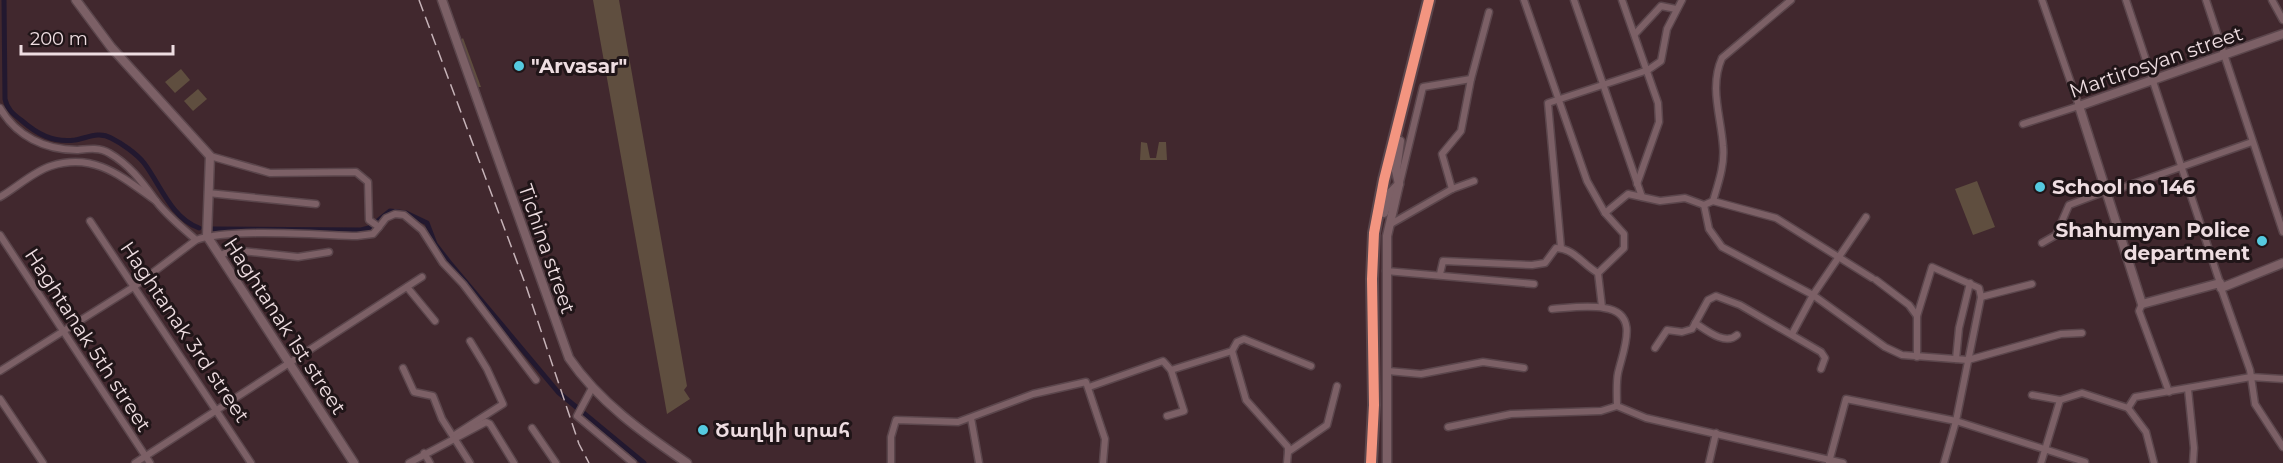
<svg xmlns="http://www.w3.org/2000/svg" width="2283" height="463" viewBox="0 0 2283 463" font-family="Montserrat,'Noto Sans Armenian',sans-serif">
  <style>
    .green { fill: #5f4e3f }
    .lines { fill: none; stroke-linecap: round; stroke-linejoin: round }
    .canal { stroke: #22182f; stroke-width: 5 }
    .street-casing { stroke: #5b464c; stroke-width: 9 }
    .secondary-casing { stroke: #5b464c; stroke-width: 11 }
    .highway-casing { stroke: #5b464c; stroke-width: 14 }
    .street { stroke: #7c6066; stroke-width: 6 }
    .secondary { stroke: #7c6066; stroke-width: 8 }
    .highway { stroke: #f39580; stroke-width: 10 }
    .rail { stroke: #c6b3b8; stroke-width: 1.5; stroke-dasharray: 12 6; stroke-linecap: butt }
    .poi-dot { fill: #55cae0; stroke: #201518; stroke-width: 2 }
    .labels { text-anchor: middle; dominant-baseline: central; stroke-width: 6; stroke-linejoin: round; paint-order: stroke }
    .street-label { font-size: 20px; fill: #eedde1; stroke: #201518 }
    .poi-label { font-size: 20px; font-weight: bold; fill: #eedde1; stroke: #201518; text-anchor: start }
  </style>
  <rect width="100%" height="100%" fill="#41282e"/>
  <!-- green -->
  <g class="green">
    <polygon points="593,0 619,0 687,386 684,390 690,399 667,414"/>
    <polygon points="463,38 481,87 478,87 461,40"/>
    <polygon points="181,69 190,80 175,93 165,82"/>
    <polygon points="198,89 207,99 193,111 184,101"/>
    <polygon points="1141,142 1147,143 1150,158 1156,158 1159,142 1166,142 1167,160 1140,160"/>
    <polygon points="1977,181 1995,227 1973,235 1955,189"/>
  </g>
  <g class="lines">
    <!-- canal -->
    <g class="canal">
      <path d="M4,0l1,99c2,10 8,15 16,21 16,14 32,23 54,20 12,-2 24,-9 36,-2 10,5 25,15 33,25 16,21 27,55 55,65"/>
      <polyline points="212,229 361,230 369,228 390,211 406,213 427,223 435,244 449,262 558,392 644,463"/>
    </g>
    <defs>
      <g id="street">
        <polyline points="1524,0 1587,181 1605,213 1624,234 1624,248 1598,273"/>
        <polyline points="1574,0 1642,197"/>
        <polyline points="1622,0 1658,103 1659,122 1637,184"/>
        <polyline points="2126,0 2220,283"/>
        <polyline points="2206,0 2283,232"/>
        <polyline points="2272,0 2283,20"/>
        <polyline points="1635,34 1661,6 1676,9"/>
        <path d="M0,108c16,28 45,42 77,42 10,-1 23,-3 32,3 21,12 33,29 47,48 11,15 27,27 40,39"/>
        <polyline points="2023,124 2079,106 2042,0"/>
        <polyline points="1400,182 1423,87 1471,79"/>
        <polyline points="1452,189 1442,154 1461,131 1471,79 1489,12"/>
        <polyline points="208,193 316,204"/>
        <polyline points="2107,193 2252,142"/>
        <path d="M0,197c16,-9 34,-26 51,-31 44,-14 71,11 105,35"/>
        <path d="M1713,201c5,-17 12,-36 10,-55 -2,-30 -14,-59 -1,-88l69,-58"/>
        <polyline points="1704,205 1709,229 1722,247 1813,295 1885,347 1902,355 1968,360 2061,334 2082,333"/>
        <polyline points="1605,213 1628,194 1660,201 1685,198 1704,205 1713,201 1776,218 1872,278"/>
        <polyline points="90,221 251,463"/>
        <polyline points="1389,225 1452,189 1474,181"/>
        <polyline points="379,227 386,218 395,214 404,215 422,230 443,263 463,284 536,380"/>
        <polyline points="0,235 150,463"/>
        <polyline points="2042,243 2056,235 2069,205 2106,191"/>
        <polyline points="1561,248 1548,103 1648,70 1661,61 1667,29 1682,0"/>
        <polyline points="221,255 232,250 298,257 329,252"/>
        <polyline points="1386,271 1534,284"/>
        <path d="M1440,274l3,-13 89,4 13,-2 11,-15c19,1 26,16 42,25l4,34"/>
        <polyline points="1876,280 1909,305 1917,316"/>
        <polyline points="407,287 435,321"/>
        <polyline points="2221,288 2250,370 2255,404 2283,447"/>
        <polyline points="1981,297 2032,284"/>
        <polyline points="2142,304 2139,311 2169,392"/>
        <path d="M1552,309c16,-1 35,-4 52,-1 37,5 19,42 14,65 -2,10 -1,22 -1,33l29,12 197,45"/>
        <path d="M1695,323c11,7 30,23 42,12"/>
        <polyline points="1792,334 1813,295 1866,217"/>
        <polyline points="1655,348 1667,330 1682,332 1692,329 1708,300 1716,296 1740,305 1821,352 1825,358 1821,369"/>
        <polyline points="1232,351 1246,400 1288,447 1288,452"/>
        <polyline points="1917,357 1917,316 1932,267 1979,288 1981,297 1956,421 1944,463"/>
        <polyline points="1956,359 1959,328 1970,283"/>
        <polyline points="403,368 414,392 433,396 442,419 470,463"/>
        <polyline points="1171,370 1232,351 1237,342 1244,339 1311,366"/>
        <path d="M0,371l135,-85 61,-46c34,-12 121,-5 161,-4l16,-2 6,-7 -10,-7 -1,-38 -12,-10 -86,1 -60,-17"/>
        <polyline points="1388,371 1421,374 1483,362 1524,368"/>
        <polyline points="1089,387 1163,361 1171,370 1184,411 1167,416"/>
        <polyline points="592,388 577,416 633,463"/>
        <polyline points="2188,389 2194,448 2193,463"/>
        <polyline points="2032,395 2060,400 2082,393 2128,408 2146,432 2154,463"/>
        <polyline points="0,399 43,463"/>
        <polyline points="2128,408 2135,397 2251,377 2283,379"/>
        <polyline points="971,418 979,463"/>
        <polyline points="1448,427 1511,414 1601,411 1617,406"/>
        <polyline points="532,428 556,463"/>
        <polyline points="453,436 503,404 487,369 470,341"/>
        <polyline points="424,453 430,463"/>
        <polyline points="1829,462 1846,399 1956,421 2085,462"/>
        <polyline points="135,463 422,277"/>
        <polyline points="409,463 486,422 490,424 514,463"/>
        <polyline points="891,463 891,437 896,420 958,422 1033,394 1086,382 1105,439 1103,463"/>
        <polyline points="1287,463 1288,452 1327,425 1337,386"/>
        <polyline points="1709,463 1716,433"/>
        <polyline points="2041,463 2060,400"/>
      </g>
      <g id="secondary">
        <polyline points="76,0 111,47 210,156 207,236 354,463"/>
        <path d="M442,0l127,358c30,44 74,75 118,105"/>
        <polyline points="2283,34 2079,106 2142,304 2220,283 2221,288 2283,263"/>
        <polyline points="1384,213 1391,192 1399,184"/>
        <polyline points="1387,463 1387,236 1399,184 1396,171 1400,141"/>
      </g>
      <polyline id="highway" points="1371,463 1374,405 1372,279 1374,233 1384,180 1429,0"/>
    </defs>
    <!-- street casing -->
    <use href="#street" class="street-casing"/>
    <!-- secondary casing -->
    <use href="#secondary" class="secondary-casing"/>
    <!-- highway casing -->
    <use href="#highway" class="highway-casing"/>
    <!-- street -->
    <use href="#street" class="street"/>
    <!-- secondary -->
    <use href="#secondary" class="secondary"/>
    <!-- highway -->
    <use href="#highway" class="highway"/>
    <!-- rail -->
    <polyline class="rail" points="419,0 526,286 579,444 589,463"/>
  </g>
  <!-- markers -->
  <g class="poi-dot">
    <circle cx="519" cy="66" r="6"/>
    <circle cx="2040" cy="187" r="6"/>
    <circle cx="2262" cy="241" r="6"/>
    <circle cx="703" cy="430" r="6"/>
  </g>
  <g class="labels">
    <!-- street labels -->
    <g class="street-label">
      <text transform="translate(2156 62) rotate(-19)">Martirosyan street</text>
      <text transform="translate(547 249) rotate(71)">Tichina street</text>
      <text transform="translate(285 326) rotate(57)">Haghtanak 1st street</text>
      <text transform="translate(185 332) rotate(56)">Haghtanak 3rd street</text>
      <text transform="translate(88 340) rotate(57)">Haghtanak 5th street</text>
    </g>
    <!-- poi labels -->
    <g class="poi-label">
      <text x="531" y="66">"Arvasar"</text>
      <text x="2052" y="187">School no 146</text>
      <text x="2250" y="230" text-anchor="end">Shahumyan Police<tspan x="2250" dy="23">department</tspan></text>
      <text x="715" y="430">Ծաղկի սրահ</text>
    </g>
  </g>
  <!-- scale -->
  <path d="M21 45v9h152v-9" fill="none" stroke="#eedde1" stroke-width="3"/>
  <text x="30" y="45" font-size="18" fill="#eedde1" stroke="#201518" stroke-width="4.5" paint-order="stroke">200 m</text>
</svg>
